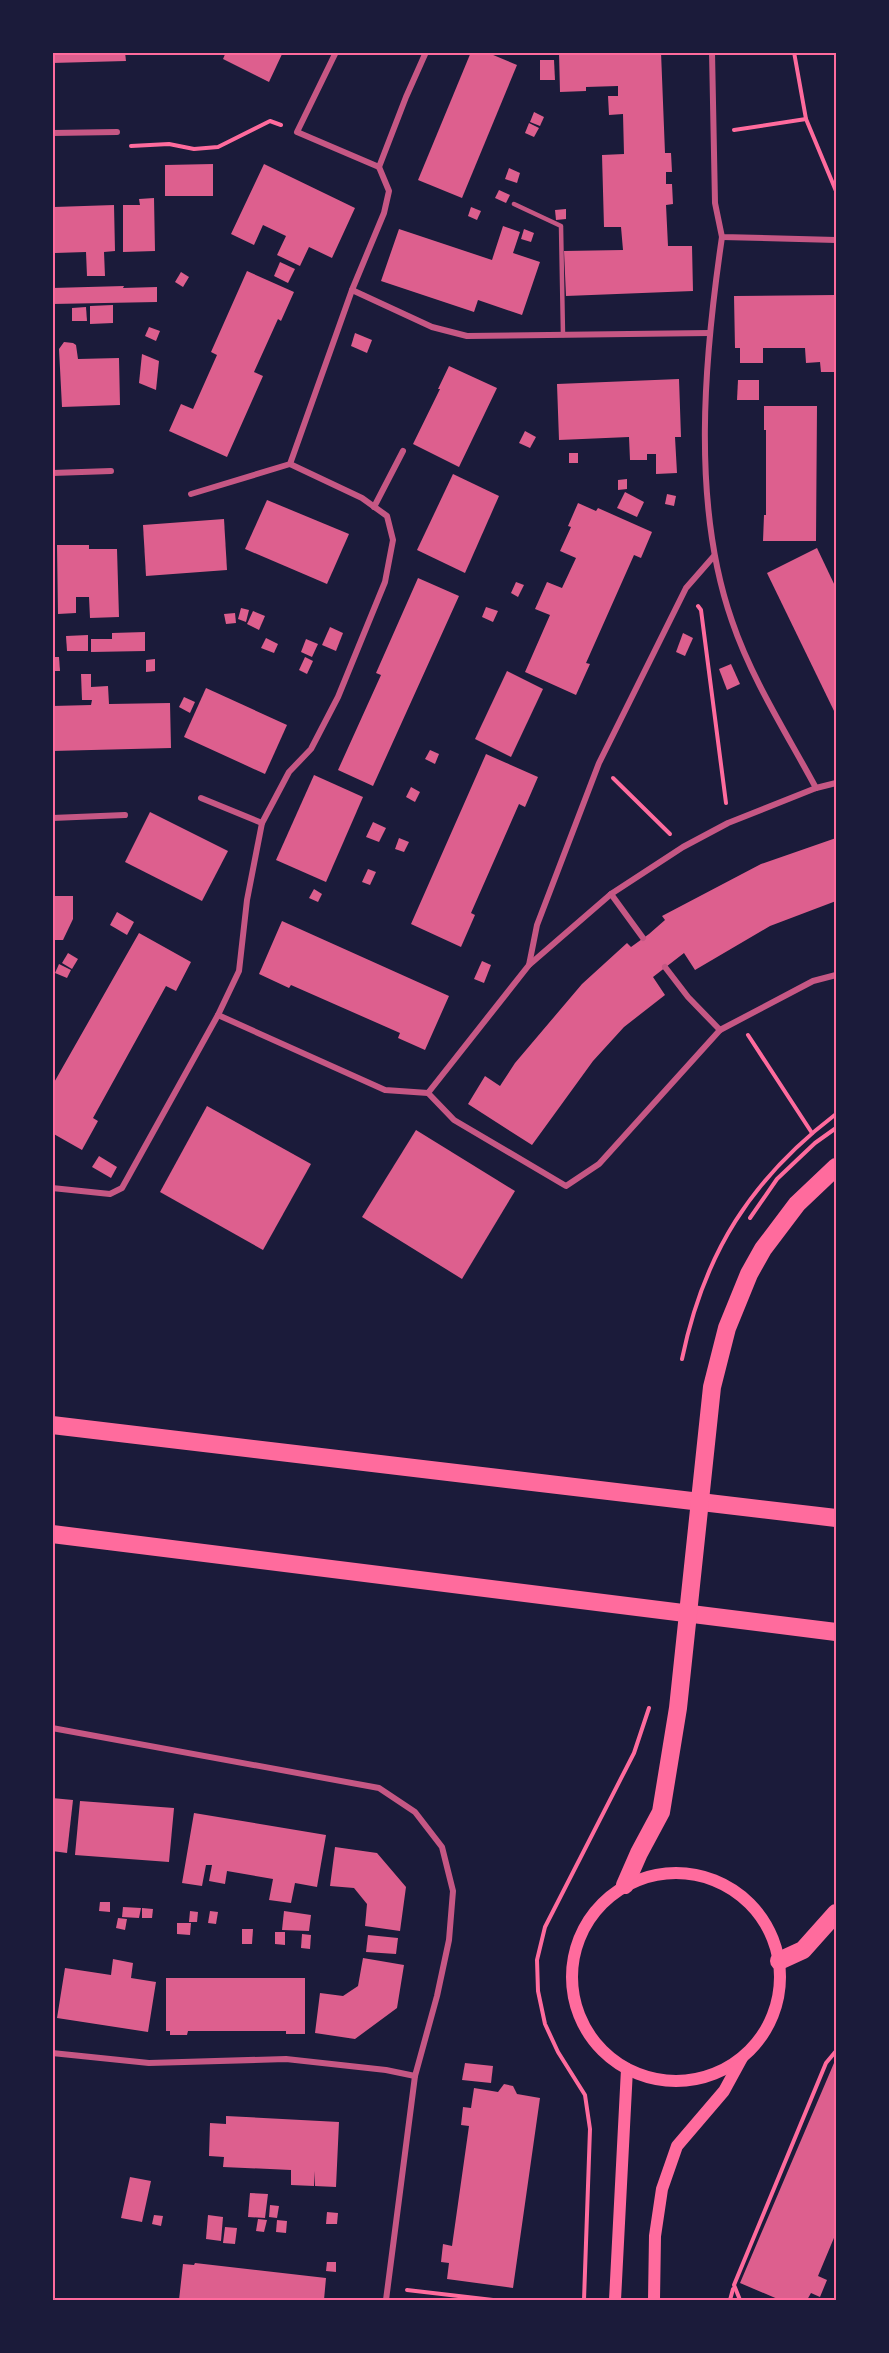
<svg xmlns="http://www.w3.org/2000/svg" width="889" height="2353" viewBox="0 0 889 2353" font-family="Figtree,sans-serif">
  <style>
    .building { fill: #dd5f8e }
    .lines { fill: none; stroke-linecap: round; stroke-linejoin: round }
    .path { stroke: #ff6b9d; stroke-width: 4 }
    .service { stroke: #c65784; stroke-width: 4.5 }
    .minor { stroke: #c65784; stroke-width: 6 }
    .secondary { stroke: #ff6b9d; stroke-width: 12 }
    .motorway { stroke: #ff6b9d; stroke-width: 18 }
    .neatline { fill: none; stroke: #ff6b9d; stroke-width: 2 }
  </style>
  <rect width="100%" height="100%" fill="#1b1b3a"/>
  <!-- building -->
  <g class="building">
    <polygon points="52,52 125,52 126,61 52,63"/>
    <polygon points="226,52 283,52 269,82 223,59"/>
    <polygon points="471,52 486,52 517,65 462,198 418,180"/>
    <polygon points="559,52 661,52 665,153 671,153 672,172 666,172 666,184 672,184 673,204 666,205 668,246 692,246 693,291 566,296 564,251 623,250 621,227 604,227 602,155 624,154 623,114 609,115 608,96 618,96 618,86 586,87 586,91 560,92"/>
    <polygon points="540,60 554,60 555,80 540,80"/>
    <polygon points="534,112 544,117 540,126 530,122"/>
    <polygon points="529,123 539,128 534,137 525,133"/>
    <polygon points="213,164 213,196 165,196 165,165"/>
    <polygon points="264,164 355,208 332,258 309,247 300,266 277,255 286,236 263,225 254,245 231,234"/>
    <polygon points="509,168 520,173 517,183 505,179"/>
    <polygon points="499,190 510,195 506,203 495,198"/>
    <polygon points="154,198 155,251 123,252 123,205 140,205 139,199"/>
    <polygon points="114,205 115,251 104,252 105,276 87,276 86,252 55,253 54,207"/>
    <polygon points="471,207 481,211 477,220 468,216"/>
    <polygon points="566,209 566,219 556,220 555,210"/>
    <polygon points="503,226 520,232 513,253 540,262 522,315 478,300 474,312 381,281 399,229 492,260"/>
    <polygon points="524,229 534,233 531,242 521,239"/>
    <polygon points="280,262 295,269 288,283 274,276"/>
    <polygon points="247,271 294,292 281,321 278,319 254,372 263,376 227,457 169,431 181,404 193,409 217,355 211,352"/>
    <polygon points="181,272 189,277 183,287 175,282"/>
    <polygon points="124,286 123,288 157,287 157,302 52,304 52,288"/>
    <polygon points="836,295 836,372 821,372 820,362 806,363 805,348 763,348 763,363 740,363 740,348 735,348 734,296"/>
    <polygon points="113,305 113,323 90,324 90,306"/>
    <polygon points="86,307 87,321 72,321 72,308"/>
    <polygon points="149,327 160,331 156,341 145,336"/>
    <polygon points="355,333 372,340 367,353 351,346"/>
    <polygon points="64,342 73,343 76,345 78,359 119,358 120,405 62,407 59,349"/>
    <polygon points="142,354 159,361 156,390 139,383"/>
    <polygon points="449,366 497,388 459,467 413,444 440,389 438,389"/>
    <polygon points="679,379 681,437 675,437 677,473 656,474 656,454 647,454 647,460 630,460 629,437 559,440 557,384"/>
    <polygon points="738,380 759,380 759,400 737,400"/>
    <polygon points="764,406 817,406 816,541 763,541 764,515 766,515 766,430 764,430"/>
    <polygon points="525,431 536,437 530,448 519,443"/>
    <rect x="569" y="453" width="9" height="10"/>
    <polygon points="453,474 499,496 465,573 417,550"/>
    <polygon points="627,479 627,489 618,490 618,480"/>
    <polygon points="625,492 644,502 637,517 617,508"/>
    <polygon points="667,494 676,496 674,506 665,504"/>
    <polygon points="267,500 349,534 327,584 245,549"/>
    <polygon points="578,503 596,511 598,508 652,532 641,558 634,555 586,663 590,664 576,695 525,672 550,615 535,609 547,582 562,588 576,558 560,551 571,527 568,526"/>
    <polygon points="224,519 227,570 146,576 143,525"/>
    <polygon points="57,545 89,545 89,549 117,549 119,617 90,618 89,597 76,597 76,613 58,614"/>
    <polygon points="817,548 836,588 836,715 767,573"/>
    <polygon points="418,578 459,596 373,786 338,770 381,675 376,673"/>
    <polygon points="516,582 524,585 518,597 511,593"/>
    <polygon points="486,607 498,611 493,622 482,617"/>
    <polygon points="241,608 249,610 246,622 238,619"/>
    <polygon points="253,611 265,616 259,630 247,624"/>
    <polygon points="235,613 236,623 226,624 224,614"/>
    <polygon points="330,627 343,633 336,651 322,645"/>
    <polygon points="145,632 145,651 91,652 91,639 112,639 112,633"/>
    <polygon points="683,633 693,638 685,656 676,652"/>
    <polygon points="88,635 88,651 67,651 66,636"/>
    <polygon points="266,638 278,644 274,653 261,648"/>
    <polygon points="306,639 318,644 312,657 301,652"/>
    <polygon points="52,657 59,657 60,671 52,671"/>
    <polygon points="305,657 313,661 307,674 299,670"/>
    <polygon points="155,659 155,671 146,672 146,660"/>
    <polygon points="731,664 740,684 727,690 719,669"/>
    <polygon points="507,671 543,689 511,757 475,739"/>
    <polygon points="81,674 91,674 91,687 108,686 109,704 170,703 171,748 52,751 52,706 91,705 92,700 82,700"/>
    <polygon points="206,688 287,725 265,774 184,737"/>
    <polygon points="184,697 195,702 190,713 179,707"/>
    <polygon points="430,750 439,754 435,764 425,759"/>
    <polygon points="486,754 538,777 525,807 519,804 471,913 475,915 461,947 411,924"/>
    <polygon points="314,775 363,797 326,882 276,860"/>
    <polygon points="411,787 420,792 415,802 406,797"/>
    <polygon points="150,812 228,851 202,901 125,862"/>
    <polygon points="373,822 386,828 379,842 366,837"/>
    <polygon points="399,838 409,842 404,852 395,849"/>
    <polygon points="836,838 836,901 770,926 695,970 684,953 653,977 665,995 624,1027 593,1061 532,1145 468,1104 485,1076 500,1086 515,1063 582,984 627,943 631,947 649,934 665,920 662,916 761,864"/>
    <polygon points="368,869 376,872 370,885 362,882"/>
    <polygon points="314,889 322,894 318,902 309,898"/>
    <polygon points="52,896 73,896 73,919 63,940 52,940"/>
    <polygon points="117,912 134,922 127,935 110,925"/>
    <polygon points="282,921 449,996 425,1050 398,1038 400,1033 291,985 289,988 259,974"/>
    <polygon points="139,933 191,962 176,991 166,986 93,1118 98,1121 82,1150 52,1133 52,1086"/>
    <polygon points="68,953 78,959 72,969 62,963"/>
    <polygon points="482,961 491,965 484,983 474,979"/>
    <polygon points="59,964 71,970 67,978 55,973"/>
    <polygon points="207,1106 311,1164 263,1250 160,1192"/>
    <polygon points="416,1130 515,1191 462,1279 362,1217"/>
    <polygon points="99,1156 117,1167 111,1178 92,1167"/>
    <polygon points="52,1798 73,1800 67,1853 52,1851"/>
    <polygon points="80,1801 174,1808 169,1862 75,1855"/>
    <polygon points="194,1813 326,1835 317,1887 295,1883 291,1903 269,1900 273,1879 227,1871 225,1884 209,1881 212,1865 206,1865 202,1886 182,1883"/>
    <polygon points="335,1847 377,1853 406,1887 400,1931 365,1926 367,1904 354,1888 330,1886"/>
    <polygon points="100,1902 110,1902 110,1912 99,1911"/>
    <polygon points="123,1907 141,1908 139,1918 122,1917"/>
    <polygon points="142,1908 153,1909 152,1918 142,1918"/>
    <polygon points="190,1911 198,1912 197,1922 189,1922"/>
    <polygon points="210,1911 218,1912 216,1924 208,1923"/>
    <polygon points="284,1911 311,1915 309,1931 282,1930"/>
    <polygon points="118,1918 127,1919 125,1930 116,1928"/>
    <polygon points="177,1923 191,1923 190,1935 177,1934"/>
    <polygon points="242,1929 253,1929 252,1944 242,1944"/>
    <polygon points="275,1932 285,1932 285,1945 275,1944"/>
    <polygon points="302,1934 311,1935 310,1949 301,1948"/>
    <polygon points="368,1935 398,1938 396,1954 366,1952"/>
    <polygon points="363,1958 404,1965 397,2008 355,2039 315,2033 320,1993 343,1996 358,1986"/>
    <polygon points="113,1959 133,1963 131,1978 156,1982 148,2032 57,2018 65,1968 111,1975"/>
    <polygon points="166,1978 305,1978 305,2034 286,2034 286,2031 188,2031 187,2035 170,2035 170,2031 166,2031"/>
    <polygon points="465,2063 493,2066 491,2083 462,2080"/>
    <polygon points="834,2063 836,2065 836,2233 818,2276 827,2280 820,2297 811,2293 807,2300 780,2300 740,2283"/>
    <polygon points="504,2084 513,2086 517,2094 540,2098 513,2288 447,2279 449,2263 441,2262 443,2244 452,2246 469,2126 461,2125 463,2107 471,2108 474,2088 498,2092"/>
    <polygon points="226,2116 339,2122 336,2187 315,2186 315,2171 314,2186 291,2185 291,2170 223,2167 224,2157 209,2156 210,2123 226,2124"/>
    <polygon points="130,2177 151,2181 142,2222 121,2218"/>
    <polygon points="250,2193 268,2194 265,2218 248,2217"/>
    <polygon points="270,2205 279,2206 277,2218 269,2217"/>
    <polygon points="327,2212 338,2213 337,2224 326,2224"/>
    <polygon points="154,2215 163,2216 161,2226 152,2224"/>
    <polygon points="208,2215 223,2217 221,2241 206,2239"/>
    <polygon points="258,2219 267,2220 264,2232 256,2231"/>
    <polygon points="277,2220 287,2221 286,2233 276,2232"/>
    <polygon points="225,2227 237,2228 235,2244 223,2243"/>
    <polygon points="327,2262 336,2262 336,2272 326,2271"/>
    <polygon points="195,2263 326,2278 324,2300 179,2300 183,2264 194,2265"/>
  </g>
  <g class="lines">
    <!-- path -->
    <g class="path">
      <polyline points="794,52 806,119"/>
      <polyline points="734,130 806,119 836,191"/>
      <polyline points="131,146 169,144 194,149 218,147 270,121 281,125"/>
      <polyline points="698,606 701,610 726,803"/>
      <polyline points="613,778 670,834"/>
      <polyline points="748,1035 812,1133"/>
      <polyline points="750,1218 777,1179 815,1143 836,1128"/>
      <path d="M682,1359c22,-106 69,-180 154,-245"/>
      <polyline points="407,2290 493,2300"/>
      <polyline points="584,2300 590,2129 585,2095 558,2052 545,2024 538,1991 537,1960 545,1927 634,1753 649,1708"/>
      <polyline points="730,2300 733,2289"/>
      <polyline points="740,2300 734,2285 826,2063 836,2051"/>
    </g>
    <!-- service -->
    <polyline class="service" points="514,204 561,226 563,335"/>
    <!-- minor -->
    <g class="minor">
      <polyline points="336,52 297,132 379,167 406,97 426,52"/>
      <polyline points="712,52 715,203 722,237 836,240"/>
      <polyline points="52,133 117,132"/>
      <polyline points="379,167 389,191 384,213 352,290 432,327 467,336 710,333"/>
      <path d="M722,237c-18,122 -31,267 10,384 20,59 55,113 84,167"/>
      <polyline points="52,473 111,471"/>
      <polyline points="191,494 290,464 352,290"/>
      <polyline points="374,507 403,451"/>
      <polyline points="201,798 262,823"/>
      <polyline points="52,818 125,815"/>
      <polyline points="611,894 643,938"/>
      <polyline points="529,965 537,925 599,763 686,588 714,556"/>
      <polyline points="665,967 688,997 720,1030"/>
      <polyline points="218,1015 385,1090 428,1093 529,965 611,894 683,847 728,823 816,788 836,783"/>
      <polyline points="428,1093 454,1120 566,1186 599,1164 720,1030 813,981 836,975"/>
      <polyline points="52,1188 110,1194 122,1188 218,1015 239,971 247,900 262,823 289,772 311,749 338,697 385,582 393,540 387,516 362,498 290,464"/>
      <polyline points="52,1728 379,1788 415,1812 442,1847 453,1891 449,1940 437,1996 415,2076 386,2300"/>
      <polyline points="52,2053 149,2063 286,2059 386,2070 415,2076"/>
    </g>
    <!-- secondary -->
    <g class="secondary">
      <circle cx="676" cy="1977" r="104"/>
      <polyline points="615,2300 627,2069"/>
      <polyline points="654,2300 655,2236 662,2189 677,2146 724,2091 742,2058"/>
    </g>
    <!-- motorway -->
    <g class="motorway">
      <polyline points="52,1425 836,1518"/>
      <polyline points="52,1534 836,1632"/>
      <polyline points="625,1885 639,1853 661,1812 678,1708 712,1387 727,1328 749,1274 763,1249 797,1204 836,1167"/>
      <polyline points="779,1961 803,1950 836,1913"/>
    </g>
  </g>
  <!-- border -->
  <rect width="889" height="2353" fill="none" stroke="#1b1b3a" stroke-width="108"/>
  <rect x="54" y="54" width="781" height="2245" class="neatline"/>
</svg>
